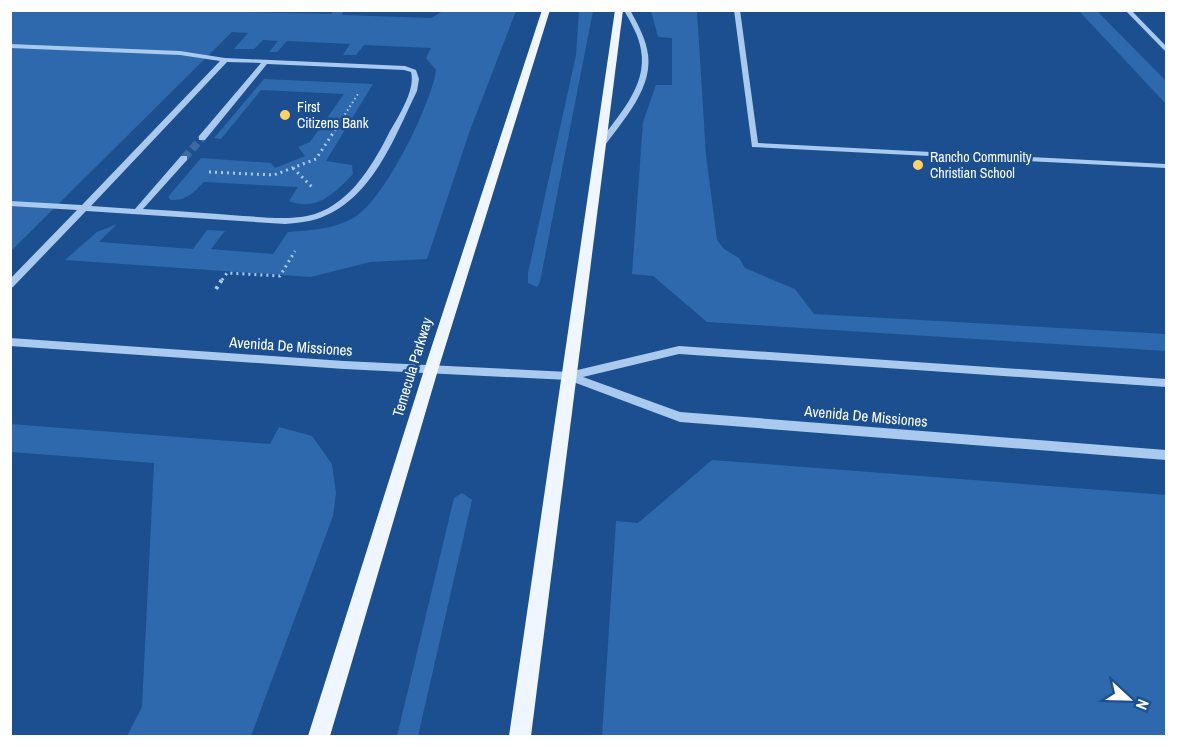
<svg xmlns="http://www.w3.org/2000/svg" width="1177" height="747" viewBox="0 0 1177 747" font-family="'Archivo Narrow',sans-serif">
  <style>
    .green { fill: #2e69ad }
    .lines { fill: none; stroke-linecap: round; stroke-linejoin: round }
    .minor-tunnel { stroke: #3d69a0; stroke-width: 8; stroke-dasharray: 8 4; stroke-linecap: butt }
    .path-far2 { stroke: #a9c9ee; stroke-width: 2; stroke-dasharray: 1.5 3; stroke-linecap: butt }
    .path-far1 { stroke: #a9c9ee; stroke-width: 3; stroke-dasharray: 2 4; stroke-linecap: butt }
    .path { stroke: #a9c9ee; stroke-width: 4; stroke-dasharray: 3 4.5; stroke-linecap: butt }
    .minor { fill: #a9c9ee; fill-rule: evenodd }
    .major { fill: #f0f6ff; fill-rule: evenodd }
    .poi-dot { fill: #ffd166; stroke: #1b4f8f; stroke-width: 2 }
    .labels { text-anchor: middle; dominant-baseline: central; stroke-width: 5; stroke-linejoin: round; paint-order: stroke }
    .far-poi-label { font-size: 14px; fill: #fff; stroke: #1b4f8f; text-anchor: start }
    .street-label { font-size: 15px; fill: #fff; stroke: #1b4f8f }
  </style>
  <rect width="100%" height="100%" fill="#1b4f8f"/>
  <!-- green -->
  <g class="green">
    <path d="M243,10l-1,2 89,2 3,-3 10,-1 -2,5 89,3 12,-7h73l-47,122 -42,126 -57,3 -59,15 -246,-17 32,-28 20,-8 -18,18 94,7 14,-19 18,1 -14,18 62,5 15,-22c24,-2 51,-3 71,-18 28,-21 72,-109 77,-144l-10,-12 5,-10 -67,-3 -8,10h-13l7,-11 -63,-3 -10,11h-8l9,-11 -15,-1 -9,9h-20l14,-16 -16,-1 -221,219v-240z"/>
    <polygon points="579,11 593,11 540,282 537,287 528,283 528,273 576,55"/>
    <polygon points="651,11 697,11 706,155 717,240 724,249 739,258 745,268 795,289 814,314 1166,334 1166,351 707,322 653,276 632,274 643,122 656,85 672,85 672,38 658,37"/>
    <polygon points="1079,11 1097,11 1166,81 1166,104"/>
    <path d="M264,79l109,5 -47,77 26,4 1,9c-18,19 -37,38 -64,27l9,-14 -94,-5c-11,11 -18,19 -33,18l-3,-3 33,-39 70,5 4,5 30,-12 -7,-9 12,-5 34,-48 -83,-4 -40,49 -7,-1z"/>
    <polygon points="10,424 270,444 279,427 312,436 332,464 336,493 333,516 251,736 127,736 142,707 154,463 11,452"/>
    <polygon points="712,460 1166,495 1166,736 602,736 616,521 638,523"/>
    <polygon points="462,493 472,500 418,736 397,736 454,498"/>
  </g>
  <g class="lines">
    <!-- minor-tunnel -->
    <polyline class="minor-tunnel" points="184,158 202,138"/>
    <!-- path-far2 -->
    <polyline class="path-far2" points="340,122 358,94"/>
    <!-- path-far1 -->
    <g class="path-far1">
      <polyline points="293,168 312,187"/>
      <polyline points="209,172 274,175 316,159 341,121"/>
      <polyline points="222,280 227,273 280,276 295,251"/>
    </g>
    <!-- path -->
    <polyline class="path" points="216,289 223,278"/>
    <!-- minor -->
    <g class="minor">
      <path d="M624,10h6c7,13 14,25 17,39 9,37 -24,71 -44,99h-3l-4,-2c20,-28 52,-59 45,-96 -2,-14 -10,-27 -17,-40z"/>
      <polygon points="734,10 740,10 758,143 1166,164 1166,168 752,147"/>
      <polygon points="1125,10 1131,10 1166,46 1166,51 1164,50"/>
      <path d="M10,44l170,7 45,7 180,8 11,4 3,9 -2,12c-23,47 -45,110 -100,128 -10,3 -21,4 -32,5l-199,-13 -73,76 -3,1v-9l67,-69 -67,-4v-5l72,4 138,-144 -40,-6 -170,-7zM227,62l34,1 -62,73v4h6l62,-76 137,6 7,2c5,19 -14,46 -23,63 -17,33 -41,73 -81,81 -21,4 -43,1 -64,0 -33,-3 -66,-5 -100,-7l44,-49v-4h-6l-46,53 -44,-3z"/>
      <polygon points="10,338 344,361 569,372 679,346 1166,379 1166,387 679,354 583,377 680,412 1166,450 1166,460 680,422 568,380 344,369 10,346"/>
    </g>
    <!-- major -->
    <g class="major">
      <polygon points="542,10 550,10 438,370 330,736 308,736 424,370"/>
      <polygon points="615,10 623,10 531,736 509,736"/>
    </g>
  </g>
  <!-- markers -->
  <g class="poi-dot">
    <circle cx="285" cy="115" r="6"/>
    <circle cx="918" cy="165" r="6"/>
  </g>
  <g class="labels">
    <!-- far-poi labels -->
    <g class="far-poi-label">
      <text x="297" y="107">First<tspan x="297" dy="16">Citizens Bank</tspan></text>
      <text x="930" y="157">Rancho Community<tspan x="930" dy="16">Christian School</tspan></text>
    </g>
    <!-- street labels -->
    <g class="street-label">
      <text transform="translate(291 346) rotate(4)">Avenida De Missiones</text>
      <text transform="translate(412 367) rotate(-73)">Temecula Parkway</text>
      <text transform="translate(866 416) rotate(5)">Avenida De Missiones</text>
    </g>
  </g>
  <!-- border -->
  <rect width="1177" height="747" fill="none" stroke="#ffffff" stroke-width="24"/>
  <!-- north arrow -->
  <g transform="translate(1129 699) rotate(112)" stroke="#1b4f8f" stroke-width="4.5" paint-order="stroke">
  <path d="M0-4.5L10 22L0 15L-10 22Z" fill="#ffffff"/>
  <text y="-9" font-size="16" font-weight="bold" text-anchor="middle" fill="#ffffff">N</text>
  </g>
</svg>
